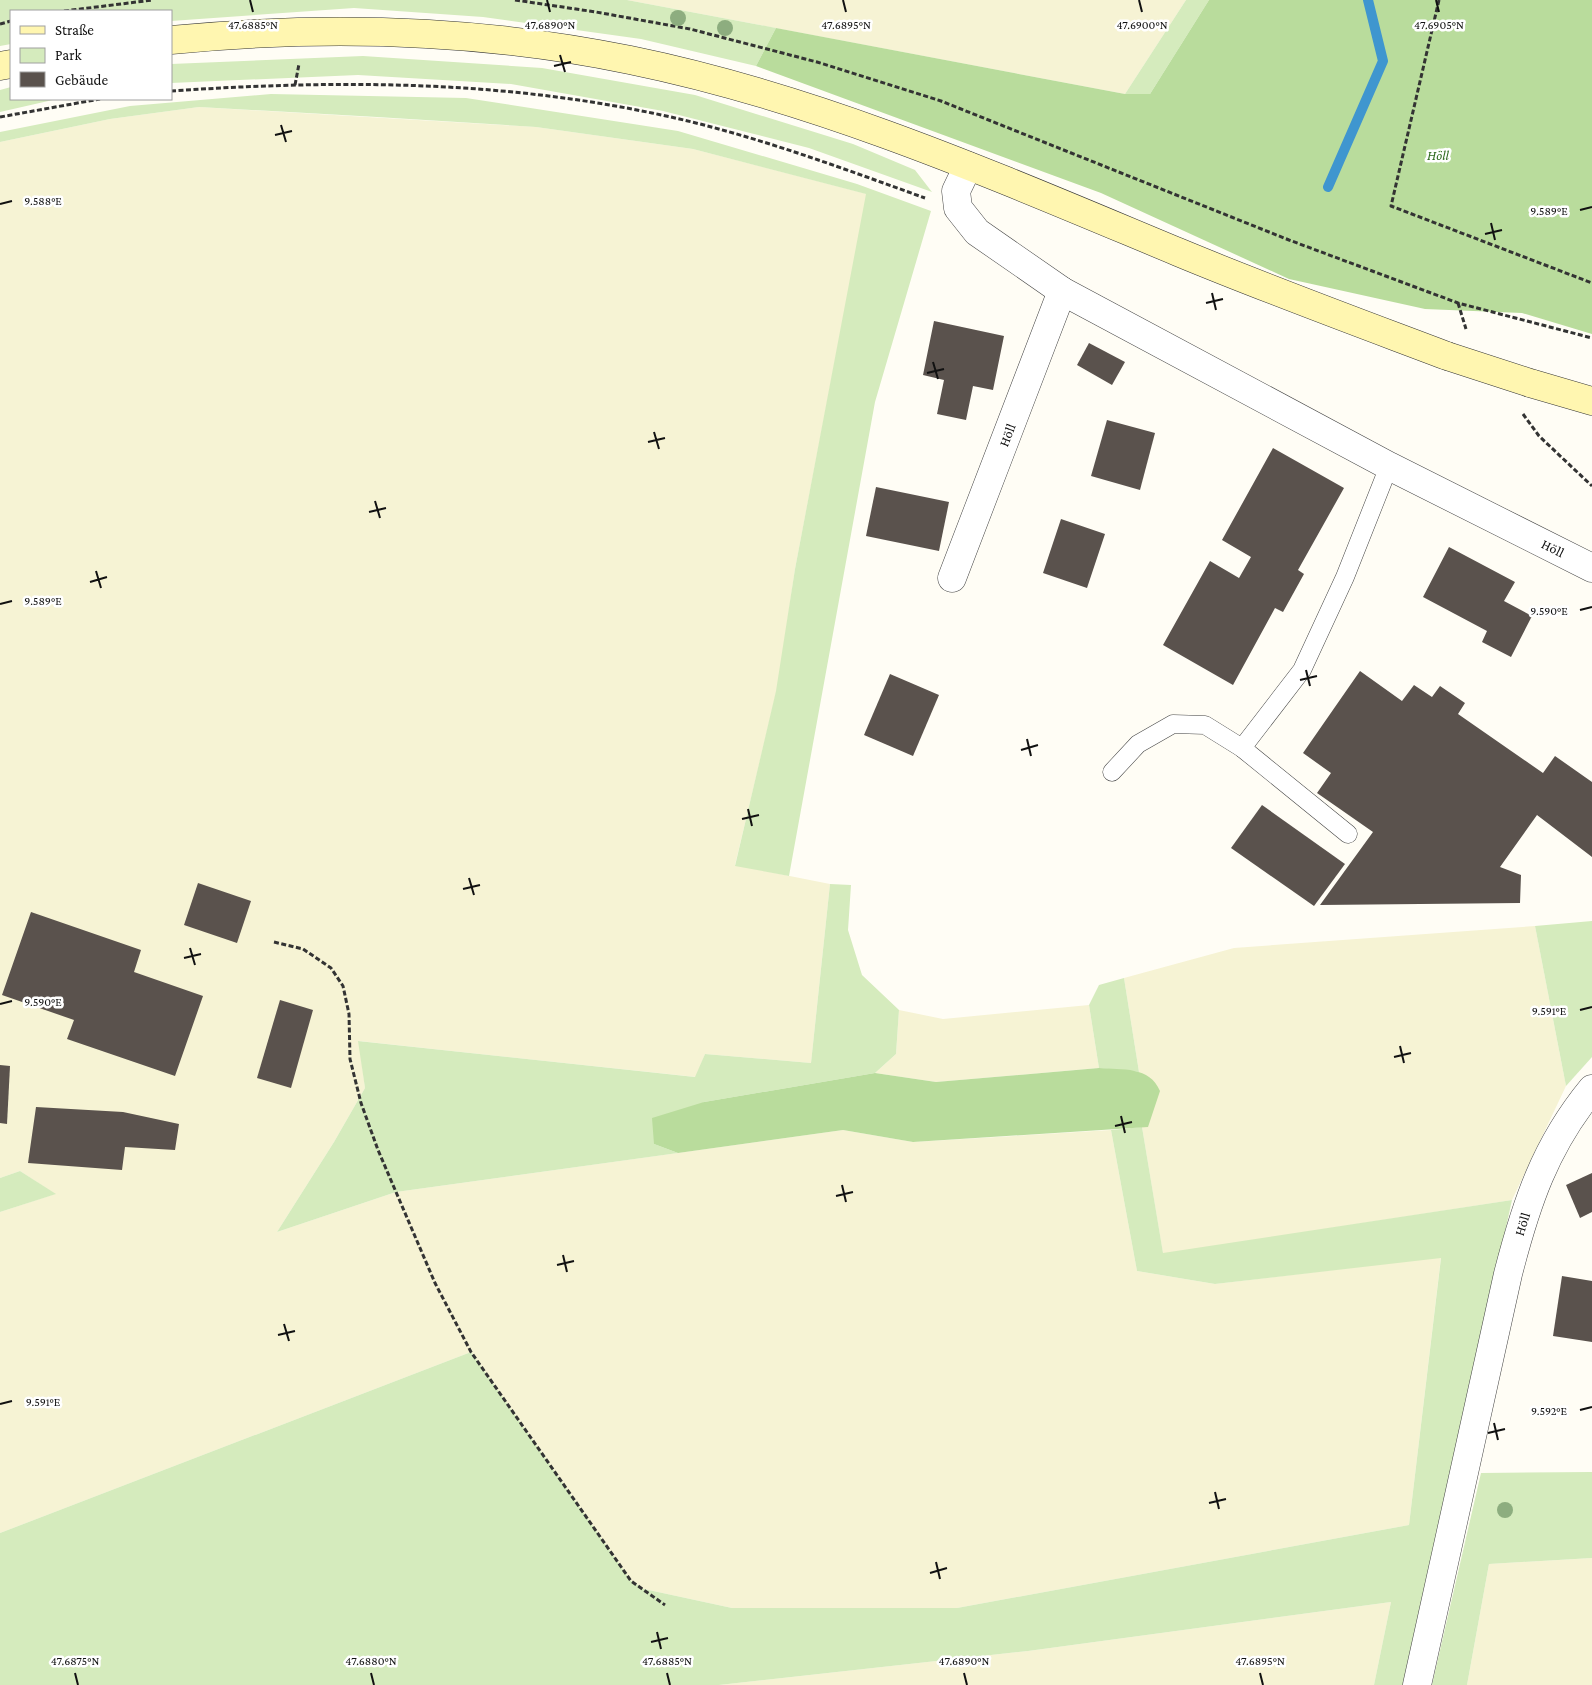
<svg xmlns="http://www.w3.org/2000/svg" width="1592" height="1685" viewBox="0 0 1592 1685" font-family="'Crimson Pro',serif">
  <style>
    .farmland { fill: #f6f3d4 }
    .green { fill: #d5ebbd }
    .forest { fill: #b9dc9c }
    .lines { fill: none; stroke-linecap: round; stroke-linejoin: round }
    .stream { stroke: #3f96cf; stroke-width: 10 }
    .building { fill: #5a524d }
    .service-casing { stroke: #444; stroke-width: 19 }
    .minor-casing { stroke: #444; stroke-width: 29 }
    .secondary-casing { stroke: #333; stroke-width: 29 }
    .path { stroke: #333; stroke-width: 3; stroke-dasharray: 5 2.5; stroke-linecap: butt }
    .service { stroke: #fff; stroke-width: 18 }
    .minor { stroke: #fff; stroke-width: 28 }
    .secondary { stroke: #fff6b0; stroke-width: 28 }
    .secondary-bridge-casing { stroke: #333; stroke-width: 29; stroke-linecap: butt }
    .secondary-bridge { stroke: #fff6b0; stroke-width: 28 }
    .tree { fill: #8dad7f }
    .ticks { fill: none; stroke: #111; stroke-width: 2 }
    .labels { text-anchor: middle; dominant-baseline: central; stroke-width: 5; stroke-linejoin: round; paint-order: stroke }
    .park-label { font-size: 14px; font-style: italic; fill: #2f6b1f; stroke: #fff }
    .street-label { font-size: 14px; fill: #111; stroke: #fff }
    .ticks-label { font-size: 12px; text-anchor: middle; fill: #111; stroke: #fff; stroke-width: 5; stroke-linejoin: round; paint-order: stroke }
  </style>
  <rect width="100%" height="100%" fill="#fffdf5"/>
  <!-- farmland -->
  <g class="farmland">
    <polygon points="627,0 1186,0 1125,94"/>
    <polygon points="199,107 536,127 693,149 867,194 795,569 778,685 735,865 830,884 811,1063 705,1054 696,1077 359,1041 365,1088 334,1142 277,1232 396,1192 843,1130 913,1142 1111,1130 1137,1271 1215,1284 1441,1257 1409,1525 957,1608 732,1608 644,1589 631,1581 471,1352 0,1533 0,1212 55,1194 20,1171 0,1178 0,142 110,119"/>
    <polygon points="1535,926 1566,1086 1512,1200 1163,1254 1142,1127 1139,1072 1124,978 1234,948"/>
    <polygon points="1089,1005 1099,1068 936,1082 875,1073 896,1054 899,1010 943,1019"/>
    <polygon points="1592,1558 1592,1685 1467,1685 1489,1564"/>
    <polygon points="1391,1602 1374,1685 719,1685 1028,1651"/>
  </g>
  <!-- green -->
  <g class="green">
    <polygon points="0,0 627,0 776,28 756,66 641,39 483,17 354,8 171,21 171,11 11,11 11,44 0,46"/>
    <polygon points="1186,0 1209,0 1150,94 1125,94"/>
    <polygon points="363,56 542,68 695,95 853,144 915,170 932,192 809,148 663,111 511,84 358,75 171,83 171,64"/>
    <polygon points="11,87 11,99 57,99 0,112 0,90"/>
    <polygon points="271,94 466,98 678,131 857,184 931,211 875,402 789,876 735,866 776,691 795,569 866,194 693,149 536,127 377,117 199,107 110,119 0,142 0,132 130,106"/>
    <polygon points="830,884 851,885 848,930 862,975 899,1010 896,1054 875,1073 704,1102 654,1144 678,1153 396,1192 277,1232 334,1142 365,1088 358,1041 695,1077 705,1054 811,1063"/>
    <polygon points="1592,921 1592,1057 1566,1086 1535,926"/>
    <polygon points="1124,978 1139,1072 1099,1068 1089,1005 1099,985"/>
    <polygon points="1142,1127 1163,1253 1512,1200 1405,1685 1374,1685 1391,1602 1028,1651 719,1685 0,1685 0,1533 471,1352 631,1581 644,1589 732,1608 957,1608 1409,1525 1441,1258 1215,1284 1137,1271 1111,1130"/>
    <polygon points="20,1171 56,1194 0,1212 0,1178"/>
    <polygon points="1592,1472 1592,1558 1489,1564 1467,1685 1432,1685 1481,1473"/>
  </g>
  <!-- forest -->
  <g class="forest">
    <polygon points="1209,0 1592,0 1592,334 1522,313 1425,309 1289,279 1101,193 756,66 776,28 1125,94 1150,94"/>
    <path d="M1099,1068c23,2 51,-2 61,23l-12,36 -235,15 -70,-12 -165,23 -24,-9 -2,-26 52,-16 171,-29 61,9z"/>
  </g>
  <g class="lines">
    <!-- stream -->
    <polyline class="stream" points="1328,187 1383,61 1368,0"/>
  </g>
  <!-- building -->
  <g class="building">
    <polygon points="934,321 1004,336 993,390 973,386 966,420 937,414 944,380 923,375"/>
    <polygon points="1089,343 1125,362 1112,385 1077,365"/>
    <polygon points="1107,420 1155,433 1140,490 1091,476"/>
    <polygon points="1273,448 1344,488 1298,570 1304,574 1283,612 1275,608 1233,685 1163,645 1210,561 1239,578 1251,557 1222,540"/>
    <polygon points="876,487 949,502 939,551 866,536"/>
    <polygon points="1061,519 1105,534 1087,588 1043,573"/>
    <polygon points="1449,547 1515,582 1504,601 1532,616 1511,657 1482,642 1487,631 1423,597"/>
    <polygon points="1360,671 1402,701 1414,685 1432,697 1440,686 1465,703 1458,714 1543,773 1555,756 1592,782 1592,857 1537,815 1500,867 1521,875 1520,903 1320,905 1373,832 1317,793 1331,773 1303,753"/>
    <polygon points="890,674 939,695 913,756 864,735"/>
    <polygon points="1262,805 1345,864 1314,906 1231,848"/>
    <polygon points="198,883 251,901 237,943 184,925"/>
    <polygon points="31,912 141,950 134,972 203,996 175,1076 67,1039 74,1020 2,995"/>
    <polygon points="280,1000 313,1010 291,1088 257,1078"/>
    <polygon points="0,1065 10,1066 7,1124 0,1123"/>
    <polygon points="36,1107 123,1112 179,1124 175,1150 125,1147 122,1170 28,1163"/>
    <polygon points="1592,1173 1592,1212 1580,1218 1566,1185"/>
    <polygon points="1562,1276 1592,1281 1592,1342 1553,1336"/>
  </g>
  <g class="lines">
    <defs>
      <g id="service">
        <polyline points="1242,748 1302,670 1345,577 1389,466"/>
        <polyline points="1112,772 1138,744 1173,724 1205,725 1242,748 1348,834"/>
      </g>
      <g id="minor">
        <polyline points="968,166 956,191 958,208 977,232 1062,291 1389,466 1592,568"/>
        <polyline points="952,578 1062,291"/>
        <path d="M1417,1685l91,-411c18,-70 37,-128 84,-185"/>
      </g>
      <g id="secondary">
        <path d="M171,40c153,-15 308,-11 459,20 191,39 370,118 548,192 89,37 179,70 269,104"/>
        <polyline points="0,66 11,64"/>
        <polyline points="1530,383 1592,401"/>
      </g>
    </defs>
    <!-- service casing -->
    <use href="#service" class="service-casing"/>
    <!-- minor casing -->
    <use href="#minor" class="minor-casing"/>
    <!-- secondary casing -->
    <use href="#secondary" class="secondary-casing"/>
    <!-- path -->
    <g class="path">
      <polyline points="515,0 596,12 690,29 817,62 941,101 1289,240 1458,303 1592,338"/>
      <polyline points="1439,0 1391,206 1592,283"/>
      <polyline points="64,11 153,0"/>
      <polyline points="0,24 11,21"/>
      <polyline points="295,85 299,64"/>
      <path d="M171,91c162,-11 322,-11 481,22 94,19 184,53 273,85"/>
      <polyline points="0,117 100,99"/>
      <polyline points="1458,303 1466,329"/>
      <polyline points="1523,414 1539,436 1592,486"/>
      <polyline points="274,942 303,949 331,968 343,986 349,1014 350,1059 361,1103 378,1150 435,1283 471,1352 631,1581 665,1605"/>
    </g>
    <!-- service -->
    <use href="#service" class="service"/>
    <!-- minor -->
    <use href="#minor" class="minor"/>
    <!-- secondary -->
    <use href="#secondary" class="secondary"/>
    <defs>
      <polyline id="secondary-bridge" points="1447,356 1530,383"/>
    </defs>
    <!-- secondary-bridge casing -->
    <use href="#secondary-bridge" class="secondary-bridge-casing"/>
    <!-- secondary-bridge -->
    <use href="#secondary-bridge" class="secondary-bridge"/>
  </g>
  <!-- trees -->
  <g class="tree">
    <circle cx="678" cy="18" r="8"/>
    <circle cx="725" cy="28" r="8"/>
    <circle cx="1505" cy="1510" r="8"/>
  </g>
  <!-- ticks -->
  <path class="ticks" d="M250,0l3,12M547,0l3,12M843,0l3,12M1139,0l3,12M1436,0l3,12M560,55l5,17M554,66l17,-4M281,125l5,17M275,135l17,-4M0,204l12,-3M1580,210l12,-3M1491,223l4,17M1485,234l17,-4M1212,293l4,17M1206,303l17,-4M933,362l5,17M927,373l17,-4M654,432l5,17M648,442l17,-4M375,501l5,17M369,512l17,-4M96,571l5,17M90,582l17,-5M0,604l12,-3M1580,610l12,-3M1306,670l4,16M1300,680l17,-4M1027,739l4,17M1021,750l17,-5M748,809l4,17M742,819l17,-4M469,878l5,17M463,889l17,-4M190,948l5,17M184,958l17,-4M0,1004l12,-3M1580,1010l12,-3M1400,1046l4,17M1394,1057l17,-4M1121,1116l4,17M1115,1126l17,-4M842,1185l4,17M836,1196l17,-4M563,1255l4,17M557,1265l17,-4M284,1324l5,17M278,1335l17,-4M0,1404l12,-3M1580,1410l12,-3M1494,1423l4,17M1488,1433l17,-4M1215,1492l4,17M1209,1503l17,-4M936,1562l4,17M930,1573l17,-5M657,1632l4,17M651,1642l17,-4M75,1673l3,12M371,1673l3,12M667,1673l3,12M964,1673l3,12M1260,1673l3,12"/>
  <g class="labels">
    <!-- park labels -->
    <g class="park-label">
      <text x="1438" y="155">Höll</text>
    </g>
    <!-- street labels -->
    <g class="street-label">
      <text transform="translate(1007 435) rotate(-69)">Höll</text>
      <text transform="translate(1553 548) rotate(26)">Höll</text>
      <text transform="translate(1522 1224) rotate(-73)">Höll</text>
    </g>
  </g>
  <g class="ticks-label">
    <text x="253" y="29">47.6885°N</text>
    <text x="550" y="29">47.6890°N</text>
    <text x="846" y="29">47.6895°N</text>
    <text x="1142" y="29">47.6900°N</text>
    <text x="1439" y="29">47.6905°N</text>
    <text x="43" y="205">9.588°E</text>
    <text x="1549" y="215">9.589°E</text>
    <text x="43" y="605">9.589°E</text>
    <text x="1549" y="615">9.590°E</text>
    <text x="43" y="1006">9.590°E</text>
    <text x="1549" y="1015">9.591°E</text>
    <text x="43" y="1406">9.591°E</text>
    <text x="1549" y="1415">9.592°E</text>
    <text x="75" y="1665">47.6875°N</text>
    <text x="371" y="1665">47.6880°N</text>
    <text x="667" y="1665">47.6885°N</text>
    <text x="964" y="1665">47.6890°N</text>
    <text x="1260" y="1665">47.6895°N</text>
  </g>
  <!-- legend -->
  <rect x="10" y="10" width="162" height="90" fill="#ffffff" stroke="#a0a0a0"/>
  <rect x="20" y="26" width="25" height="8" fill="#fff6b0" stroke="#a0a0a0"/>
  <text x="55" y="35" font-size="15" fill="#111111">Straße</text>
  <rect x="20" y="48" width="25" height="15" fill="#d5ebbd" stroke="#a0a0a0"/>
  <text x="55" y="60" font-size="15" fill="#111111">Park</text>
  <rect x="20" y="72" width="25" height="15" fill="#5a524d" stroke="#a0a0a0"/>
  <text x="55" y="85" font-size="15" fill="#111111">Gebäude</text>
</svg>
